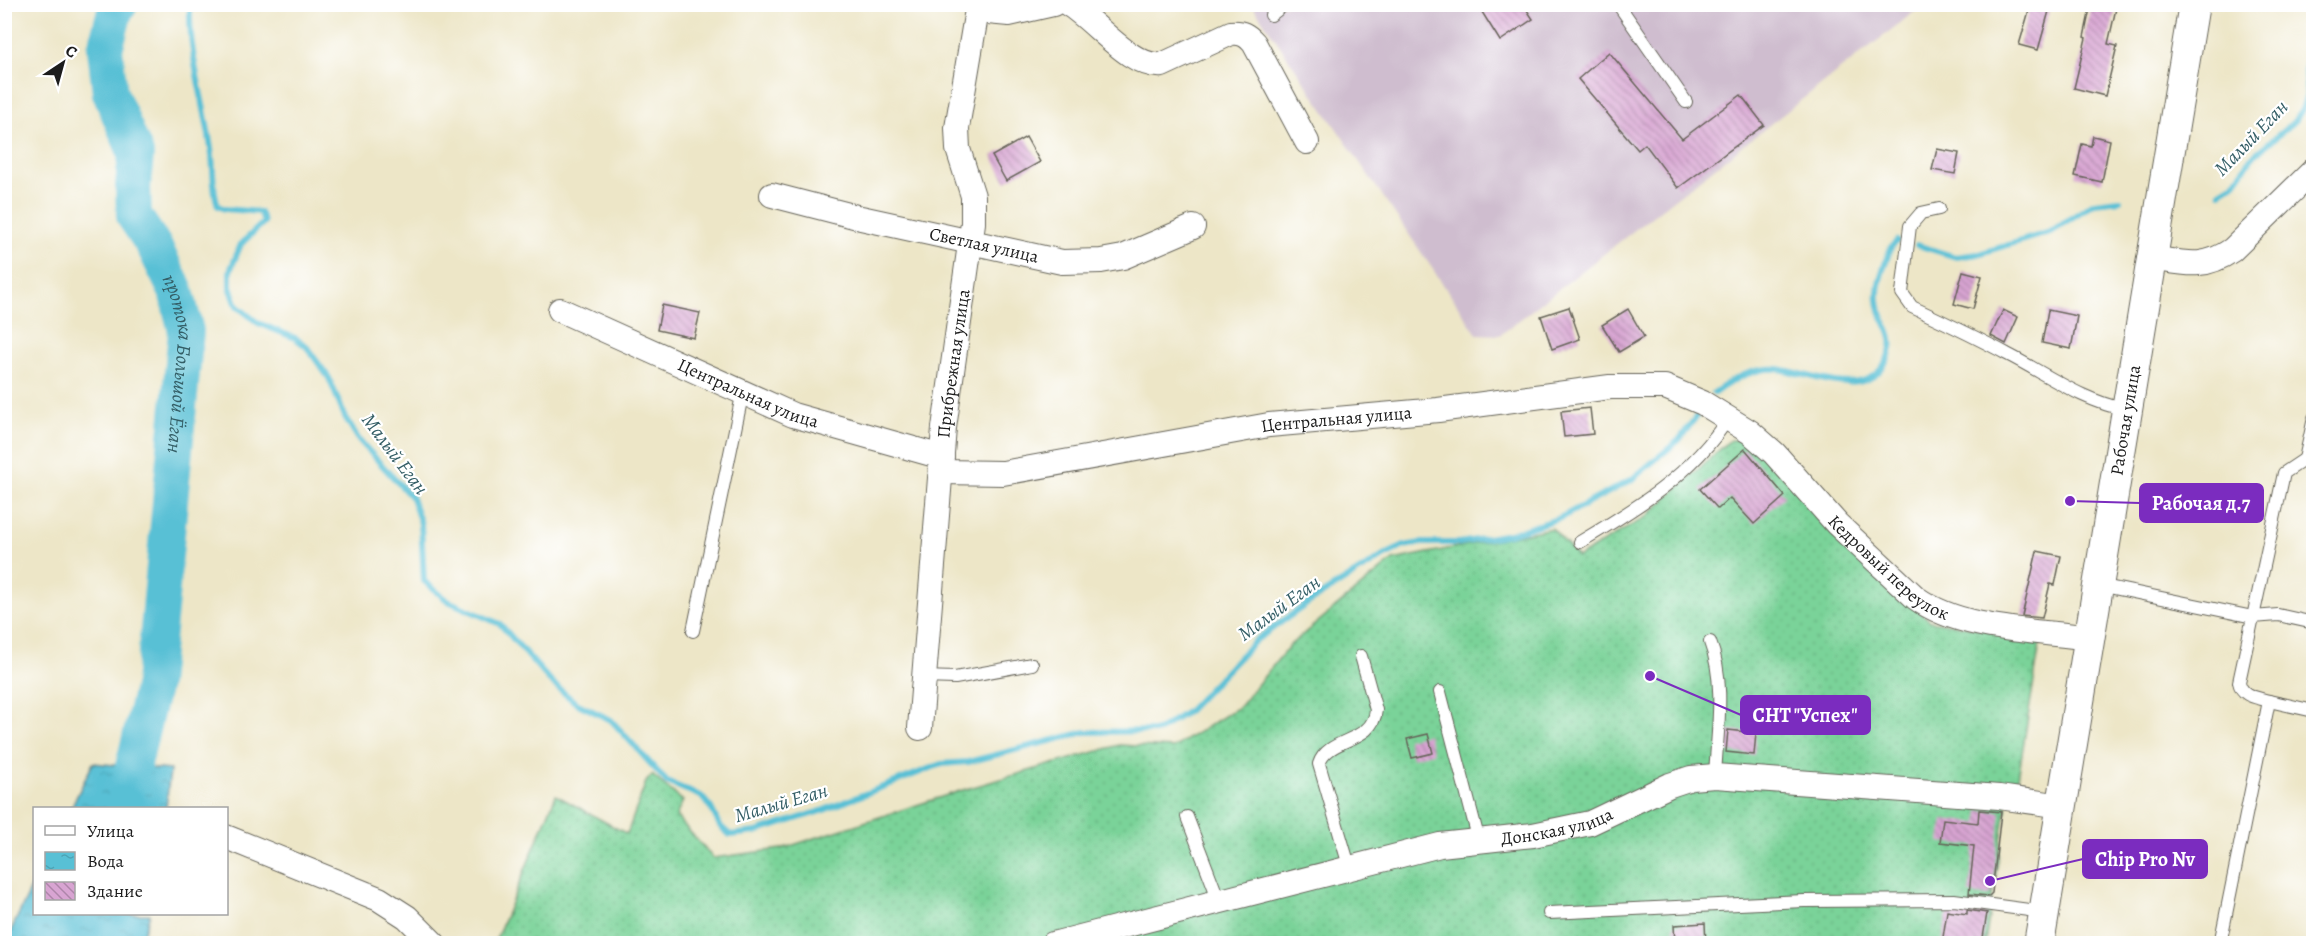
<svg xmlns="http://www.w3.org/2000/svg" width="2318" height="948" viewBox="0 0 2318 948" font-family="Alegreya,serif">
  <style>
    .industrial { fill: #cfbdcf }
    .garden { fill: url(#garden-dots); stroke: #4b785a; stroke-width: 1.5 }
    .water { fill: url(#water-ripples); stroke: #3a6e78; stroke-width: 1.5 }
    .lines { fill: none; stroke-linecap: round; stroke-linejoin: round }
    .stream { stroke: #58c0d5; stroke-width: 6 }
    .river { stroke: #58c0d5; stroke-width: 36 }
    .building { fill: url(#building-back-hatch) }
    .service-casing { stroke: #656358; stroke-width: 14 }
    .minor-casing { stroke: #656358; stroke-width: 26 }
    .tertiary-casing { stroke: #656358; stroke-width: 32 }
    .service { stroke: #fff; stroke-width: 12 }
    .minor { stroke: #fff; stroke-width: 24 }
    .tertiary { stroke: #fff; stroke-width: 30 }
    .labels { text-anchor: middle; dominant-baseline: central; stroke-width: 4.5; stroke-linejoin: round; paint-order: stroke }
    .street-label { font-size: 18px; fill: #1c1c1c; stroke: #fff }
    .water-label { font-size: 20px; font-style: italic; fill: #345e66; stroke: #fff }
    .leader { fill: none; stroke: #7b2cbf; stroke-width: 2 }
    .callout-dot { fill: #7b2cbf; stroke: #fff; stroke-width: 2 }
    .callout { fill: #7b2cbf; stroke: #7b2cbf; stroke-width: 2 }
    .callout-label { font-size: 20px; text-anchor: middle; font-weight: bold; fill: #fff }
  </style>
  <defs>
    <pattern id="garden-dots" width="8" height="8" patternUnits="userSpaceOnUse" patternTransform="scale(1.5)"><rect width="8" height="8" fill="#7ad399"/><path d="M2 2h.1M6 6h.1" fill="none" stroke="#69b583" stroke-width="1.8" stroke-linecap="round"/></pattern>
    <pattern id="water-ripples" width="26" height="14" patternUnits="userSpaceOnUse" patternTransform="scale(1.5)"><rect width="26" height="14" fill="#58c0d5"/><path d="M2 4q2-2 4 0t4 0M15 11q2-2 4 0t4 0" fill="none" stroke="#4ca4b6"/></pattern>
    <pattern id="building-back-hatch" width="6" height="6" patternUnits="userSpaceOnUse" patternTransform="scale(1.5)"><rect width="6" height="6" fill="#d8a4d2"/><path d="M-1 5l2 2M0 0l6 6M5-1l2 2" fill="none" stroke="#ae85aa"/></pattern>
  </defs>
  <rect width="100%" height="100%" fill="#fff"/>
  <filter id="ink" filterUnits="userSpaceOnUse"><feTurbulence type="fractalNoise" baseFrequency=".0167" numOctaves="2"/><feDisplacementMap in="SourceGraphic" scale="12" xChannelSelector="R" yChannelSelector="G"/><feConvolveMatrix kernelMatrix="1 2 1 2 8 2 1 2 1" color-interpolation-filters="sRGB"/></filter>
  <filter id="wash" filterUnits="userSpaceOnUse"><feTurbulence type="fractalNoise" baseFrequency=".008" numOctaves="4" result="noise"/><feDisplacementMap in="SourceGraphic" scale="24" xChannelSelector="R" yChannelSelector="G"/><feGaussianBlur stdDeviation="1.35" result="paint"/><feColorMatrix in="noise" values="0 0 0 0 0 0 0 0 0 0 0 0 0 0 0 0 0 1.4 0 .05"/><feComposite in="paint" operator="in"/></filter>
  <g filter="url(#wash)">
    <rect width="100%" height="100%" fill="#ede6c7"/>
    <!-- industrial -->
    <polygon class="industrial" points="1252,5 1923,5 1500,335 1477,334"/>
    <!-- garden -->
    <polygon class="garden" points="1730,440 1749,440 1832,528 1930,621 2041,638 2016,790 2009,790 1985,943 494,944 556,795 627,834 646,782 652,775 683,801 676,816 713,858 781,849 966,789 1119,745 1173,748 1239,707 1290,645 1393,560 1552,528 1578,557 1646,517"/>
    <!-- water -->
    <g class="water">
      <polygon points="93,763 170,770 166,808 71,808"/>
      <polygon points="34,882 34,914 150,914 140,943 5,943"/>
    </g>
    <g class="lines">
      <!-- stream -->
      <g class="stream">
        <path d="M190,4c-2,52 16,101 22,152 2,19 0,31 6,50l7,3 35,3 4,10 -23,22 -11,27v16l7,19 21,17 37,15 11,8 23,32 16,39 14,23 53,58 9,26 3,57 24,20 52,23 52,59 24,20 35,17 56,62 34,14 10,12 9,18 10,9 26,-3 68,-22 117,-46 27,-2 117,-30 73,-1 30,-20 68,-71 52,-37 77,-48 19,-9 17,-3h39l50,-9 50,-16 71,-38 48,-40 17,-23"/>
        <polyline points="2220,192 2233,184 2255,154 2293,123 2302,110 2307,95 2305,72 2314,36"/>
        <polyline points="1917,245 1956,257 1978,254 2050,232 2094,203 2120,200"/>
        <path d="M1714,393c18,-13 40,-26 63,-24 31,3 84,32 107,-4 19,-30 -4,-38 -6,-65 -2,-16 8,-38 13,-53l6,-6"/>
      </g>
      <!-- river -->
      <path class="river" id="s1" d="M120,4l-5,7 -10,38 5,44 26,61 -3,33 1,29 20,30 22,45 10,40 -33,353 -30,124"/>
    </g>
    <g id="blocks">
      <!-- building -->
      <g class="building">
        <polygon points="1477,4 1523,4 1533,19 1500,41"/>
        <polygon points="2031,4 2051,4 2038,50 2019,45"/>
        <polygon points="2091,4 2117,4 2108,44 2117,46 2105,96 2074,88 2086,38 2084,37"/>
        <polygon points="1609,52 1682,139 1741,95 1764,125 1678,188 1645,144 1638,150 1578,79"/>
        <polygon points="2093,136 2110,140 2102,182 2075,176 2082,144 2091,146"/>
        <polygon points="1026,137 1040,162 1006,181 992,156"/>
        <polygon points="1937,149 1959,153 1955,174 1932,170"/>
        <polygon points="1963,271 1982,276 1973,309 1954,304"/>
        <polygon points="662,305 700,313 694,338 657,330"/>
        <polygon points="1569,307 1580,339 1552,349 1541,316"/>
        <polygon points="1628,309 1644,337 1619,352 1602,325"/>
        <polygon points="2003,310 2018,317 2006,344 1991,336"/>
        <polygon points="2048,310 2077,316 2071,349 2042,343"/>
        <polygon points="1590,408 1593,434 1564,437 1561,411"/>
        <polygon points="1745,449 1785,496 1754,524 1730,498 1718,509 1700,489"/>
        <polygon points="2037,551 2061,556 2055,585 2050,584 2042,618 2022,616"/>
        <polygon points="1728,730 1756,733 1754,755 1726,752"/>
        <polygon points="1428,734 1433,753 1412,758 1407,739"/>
        <polygon points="1979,810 2001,812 1992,893 1989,896 1969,894 1974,846 1940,842 1943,819 1978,823"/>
        <polygon points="1967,910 1987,913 1982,944 1942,944 1947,911 1967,914"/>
        <polygon points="1705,923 1706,944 1675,944 1674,925"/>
      </g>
    </g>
  </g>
  <g filter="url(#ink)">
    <use href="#blocks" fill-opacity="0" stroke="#656358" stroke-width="1.5"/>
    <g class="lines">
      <defs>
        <g id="service">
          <polyline points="1618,4 1686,102"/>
          <polyline points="1271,15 1285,4"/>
          <path d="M1939,209l-18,4 -11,13 -8,67 10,14c32,15 64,30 95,47 41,21 75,47 120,56"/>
          <polyline points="2305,459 2314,418"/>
          <polyline points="2314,461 2305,459 2284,473 2253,617 2278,615 2314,623"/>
          <path d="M1580,542c57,-34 112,-67 149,-125"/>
          <path d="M2099,585l154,32 -14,65c3,15 17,15 30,19l-49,243"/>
          <polyline points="693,631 743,391"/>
          <path d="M1710,642c16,41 7,90 5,134"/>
          <polyline points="923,677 955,678 1032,664"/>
          <polyline points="1440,692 1479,841"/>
          <polyline points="2269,701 2314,711"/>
          <polyline points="1187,817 1220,903"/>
          <path d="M1350,869l-31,-105c9,-28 54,-20 57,-54l-15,-54"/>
          <polyline points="1549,913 1804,901 1954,900 2044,912"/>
        </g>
        <g id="minor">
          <path d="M1068,4c28,17 62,64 94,61l69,-32c11,-1 16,2 23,10l53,99"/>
          <polyline points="977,11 1009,14 1053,4"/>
          <path id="s2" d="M772,195l89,23 201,44 39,-1 22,-4 70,-30"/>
          <path d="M2152,258c33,5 51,12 80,-8l82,-80"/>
          <path id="s3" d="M560,310l233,105 149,42"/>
          <path id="s4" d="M941,472l62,1 266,-48 169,-15 172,-23h55l38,16 47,29 24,21 63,71 79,74c46,33 118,32 174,40"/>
          <path id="s5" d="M920,728l24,-300 29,-205v-27l-15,-47 -1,-21 21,-124"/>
          <polyline points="226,837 379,899 407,917 434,944"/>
          <path id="s6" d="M1053,944l387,-99 93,-10 57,-12 80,-38 21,-7 24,-2 284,21 63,9"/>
        </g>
        <g id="tertiary">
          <path id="s7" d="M2039,944l155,-940"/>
        </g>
      </defs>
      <!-- service casing -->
      <use href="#service" class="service-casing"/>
      <!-- minor casing -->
      <use href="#minor" class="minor-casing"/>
      <!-- tertiary casing -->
      <use href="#tertiary" class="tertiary-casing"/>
      <!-- service -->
      <use href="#service" class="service"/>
      <!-- minor -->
      <use href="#minor" class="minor"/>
      <!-- tertiary -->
      <use href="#tertiary" class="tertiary"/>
    </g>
  </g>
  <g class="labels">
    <!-- street labels -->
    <g class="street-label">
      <text stroke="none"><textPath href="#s2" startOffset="218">Светлая улица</textPath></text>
      <text stroke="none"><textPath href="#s5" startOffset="366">Прибрежная улица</textPath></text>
      <text stroke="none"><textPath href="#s3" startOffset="206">Центральная улица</textPath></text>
      <text stroke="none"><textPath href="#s4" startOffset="400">Центральная улица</textPath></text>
      <text stroke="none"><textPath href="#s7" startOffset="531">Рабочая улица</textPath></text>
      <text stroke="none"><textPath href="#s4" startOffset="1022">Кедровый переулок</textPath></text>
      <text stroke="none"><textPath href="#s6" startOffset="518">Донская улица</textPath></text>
    </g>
    <!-- water labels -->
    <g class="water-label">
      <text transform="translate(2251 138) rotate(-46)">Малый Еган</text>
      <text stroke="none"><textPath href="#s1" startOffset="380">протока Большой Ёган</textPath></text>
      <text transform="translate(395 454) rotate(53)">Малый Еган</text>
      <text transform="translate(1279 608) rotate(-36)">Малый Еган</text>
      <text transform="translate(781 803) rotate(-16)">Малый Еган</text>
    </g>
  </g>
  <!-- callouts -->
  <path class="leader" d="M2070 501L2140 503M1650 676L1741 715M1990 881L2083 859"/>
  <g class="callout-dot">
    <circle cx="2070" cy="501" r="6"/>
    <circle cx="1650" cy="676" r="6"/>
    <circle cx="1990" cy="881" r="6"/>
  </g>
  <g class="callout">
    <rect x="2140" y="484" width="123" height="38" rx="6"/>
    <rect x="1741" y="696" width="129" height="38" rx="6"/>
    <rect x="2083" y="840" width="124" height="38" rx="6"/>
  </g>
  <g class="callout-label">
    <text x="2201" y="510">Рабочая д.7</text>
    <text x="1805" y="722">СНТ "Успех"</text>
    <text x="2145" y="866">Chip Pro Nv</text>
  </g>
  <!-- margin -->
  <rect width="2318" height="948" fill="none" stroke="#fff" stroke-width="24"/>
  <!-- legend -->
  <rect x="33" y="807" width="195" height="108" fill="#ffffff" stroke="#a4a4a4" stroke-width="1.5"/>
  <rect x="45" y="826" width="30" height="9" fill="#ffffff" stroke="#a4a4a4" stroke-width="1.5"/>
  <text x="87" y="837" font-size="18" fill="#1c1c1c">Улица</text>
  <rect x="45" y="852" width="30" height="18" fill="url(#water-ripples)" stroke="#a4a4a4" stroke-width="1.5"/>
  <text x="87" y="867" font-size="18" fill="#1c1c1c">Вода</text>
  <rect x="45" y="882" width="30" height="18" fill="url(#building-back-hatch)" stroke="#a4a4a4" stroke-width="1.5"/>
  <text x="87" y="897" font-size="18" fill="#1c1c1c">Здание</text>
  <!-- north arrow -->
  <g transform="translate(63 63) rotate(36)" stroke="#ffffff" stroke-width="4.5" paint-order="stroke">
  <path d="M0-4.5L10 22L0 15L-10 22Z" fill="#1c1c1c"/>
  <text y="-9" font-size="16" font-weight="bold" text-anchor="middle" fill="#1c1c1c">С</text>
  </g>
</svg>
